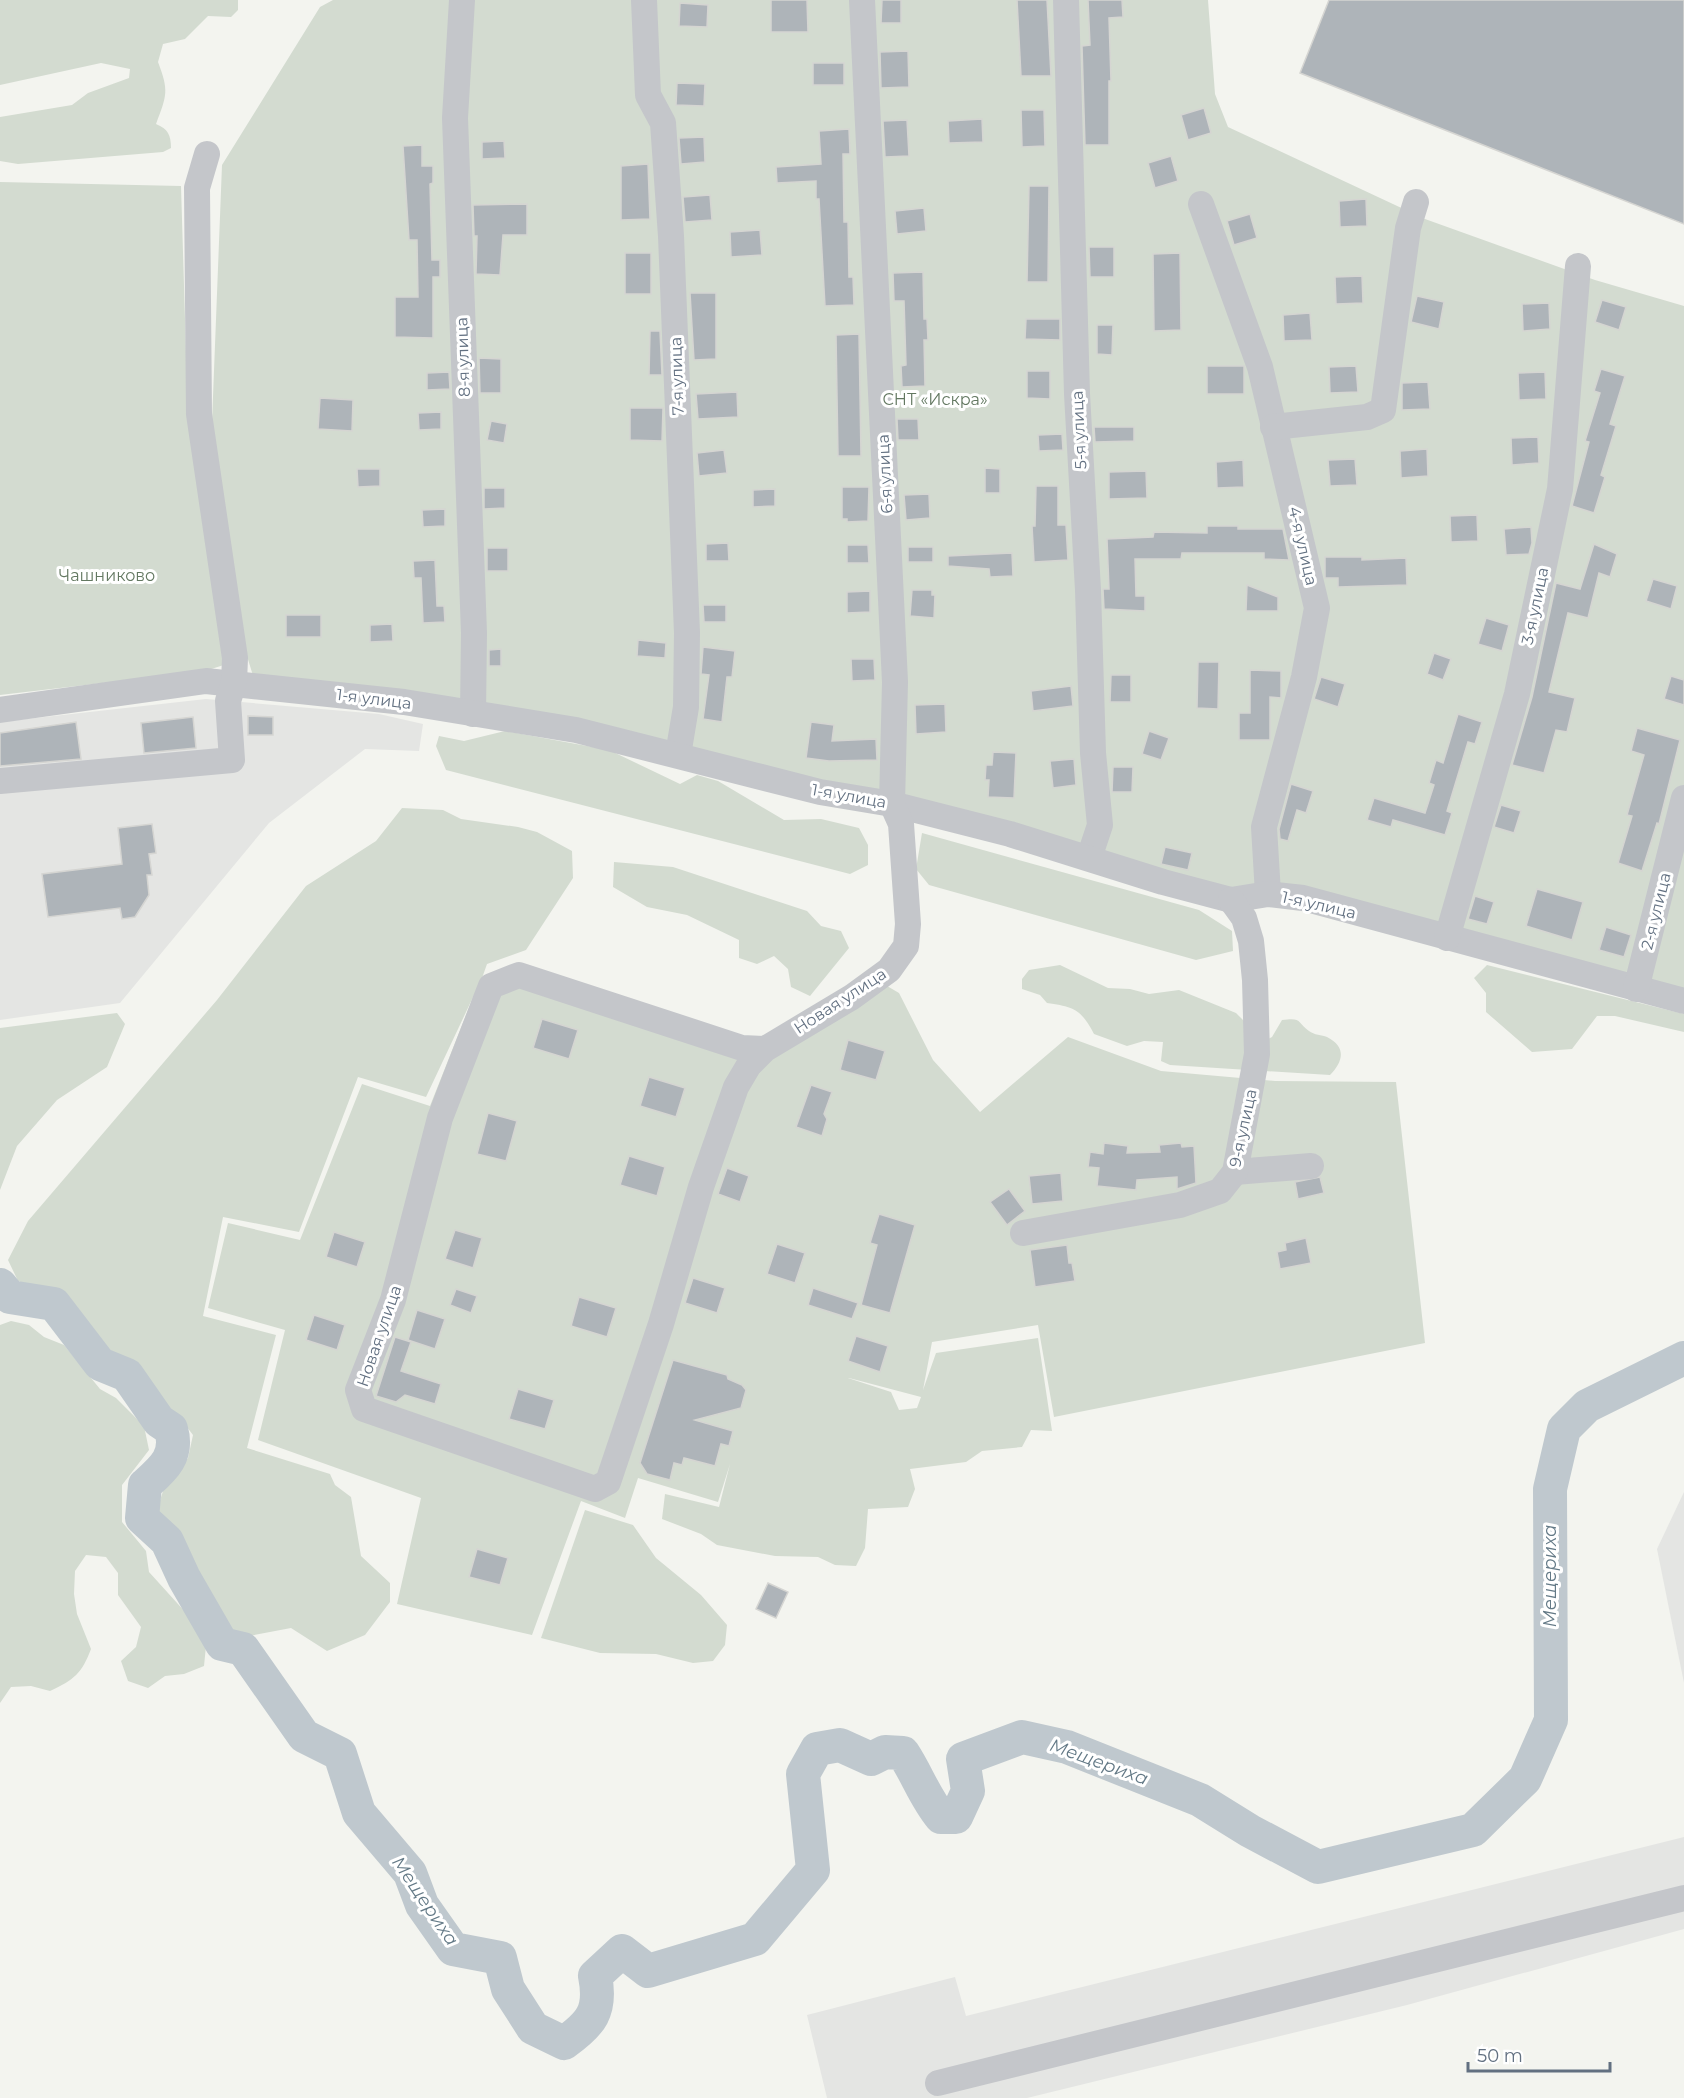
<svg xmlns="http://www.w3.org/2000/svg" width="1684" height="2098" viewBox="0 0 1684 2098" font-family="Montserrat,sans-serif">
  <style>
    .built { fill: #e4e5e3 }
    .green { fill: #d3dbd0; fill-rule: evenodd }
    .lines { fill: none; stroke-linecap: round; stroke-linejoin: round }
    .river { stroke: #bfc8ce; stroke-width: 34 }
    .building { fill: #aeb4b9; stroke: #d5d5d2; stroke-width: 1.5 }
    .minor { stroke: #c4c6ca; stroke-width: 26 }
    .labels { text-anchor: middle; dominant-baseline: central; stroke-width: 6; stroke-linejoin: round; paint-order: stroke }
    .street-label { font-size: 16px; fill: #627081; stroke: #fff }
    .park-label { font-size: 16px; fill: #637861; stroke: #fff }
    .water-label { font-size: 18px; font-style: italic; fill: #637986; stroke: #fff }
  </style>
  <rect width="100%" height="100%" fill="#f3f4ef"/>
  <!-- built -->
  <g class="built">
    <polygon points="206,699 379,714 423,724 419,751 365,749 269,823 120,1003 0,1020 0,722"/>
    <polygon points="1684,1492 1684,1683 1657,1549"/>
    <polygon points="1684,1837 1684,1929 1407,2005 1027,2098 827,2098 807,2015 955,1977 966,2016"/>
  </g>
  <!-- green -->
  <g class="green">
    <path d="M0,0h238v10l-7,7 -23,-1 -23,23 -22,5 -5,18c11,29 9,33 -2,62 12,5 15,11 15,24l-8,4 -145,12 -18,-3v-44l72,-12 16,-12 41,-15 1,-9 -29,-6 -101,22z"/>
    <polygon points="333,0 1208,0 1215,94 1228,127 1425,219 1595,280 1684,306 1684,993 1236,891 879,796 255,682 246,653 211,448 222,165 320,7"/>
    <polygon points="0,182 181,186 188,418 230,663 205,671 0,695"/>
    <polygon points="505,731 609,750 680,784 697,775 718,781 784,820 821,819 859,828 868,845 868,865 850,874 446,770 436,746 439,736 464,741"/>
    <path d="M402,808l41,2 18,9 57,8 19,5 35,19 1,27 -47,72 -39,14 -6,17 33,-15 241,82 115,-72 29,17 34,67 47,52 88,-75 93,34 114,10 121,1 29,261 -371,74 -16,-92 -106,17 -9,48 13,-37 102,-15 14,93 -21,-1 -9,17 -40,4 -16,11 -56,7 5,20 -7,18 -40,2 -3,39 -9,18 -21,-1 -17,-8 -43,-1 -58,-11 -16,-11 -39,-15 3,-25 54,13 11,-43 -12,38 -80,-24 -13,40 -44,-17 -49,134 -135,-31 24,-106 -163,-58 27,-110 -77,-22 20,-85 72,17 62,-156 68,22 44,-111 -48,102 -68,-20 -59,155 -76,-15 -20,99 73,19 -29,113 83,26 5,11 16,12 10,59 29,27v19l-25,33 -38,16 -36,-23 -42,8 -19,-4 -59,-100 -16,-16 9,-28 24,-30 5,-23 -13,-17 -19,-6 -13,-26 -9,-12 -35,-20 -41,-56 -45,-17 -10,-21 20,-39 189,-221 89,-114 70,-45zM848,1378h1l72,19 -4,11 -18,2 -8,-18z"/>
    <polygon points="922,833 1199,910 1232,931 1233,951 1196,960 929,885 916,869"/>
    <polygon points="614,862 673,867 807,911 821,926 841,931 849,948 810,996 791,987 788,969 774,956 757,964 739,958 739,940 687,915 647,907 613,887"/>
    <path d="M1060,965l48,23 22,1 19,5 30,-4 57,23 28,28 8,-4 10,-17c20,-3 15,2 27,11 5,4 13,4 18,6 20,10 16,25 3,38l-160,-10 -9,-4 2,-19 -19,-1 -17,5 -33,-12c-13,-25 -20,-27 -47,-31l-7,-8 -18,-6v-10l7,-9z"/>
    <polygon points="1487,965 1684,1014 1684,1032 1615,1016 1597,1016 1572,1049 1532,1052 1486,1012 1486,993 1474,978"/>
    <polygon points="117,1013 125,1024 107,1067 57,1100 17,1146 0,1190 0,1028"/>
    <path d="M11,1321l18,4 15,12 20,8 36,44 16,9 28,28 5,24 -27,35v37l24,29 3,21 38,42 19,32 -2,20 -20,8 -19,2 -17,12 -20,-7 -7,-20 15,-14 5,-20 -23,-32v-22l-12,-16 -20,-2 -11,16 -1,23 3,20 14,35c-9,24 -17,31 -41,42l-19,-5 -20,1 -11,16v-378z"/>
    <polygon points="585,1510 633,1525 656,1558 701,1595 727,1625 725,1645 713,1661 693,1663 656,1654 600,1653 541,1638"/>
  </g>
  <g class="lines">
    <!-- river -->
    <path class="river" d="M0,1285l10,12 44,7 46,60 27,11 32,46 12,8c8,27 -8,40 -26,56l-3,33 25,23 17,37 38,66 21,5 61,87 36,18 19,59 51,60 12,32 31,44 47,9 8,31 25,39 31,15c27,-19 38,-32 31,-67l27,-25 26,20 107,-32 58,-69 -10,-96 14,-25 23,-4 31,14 14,-7 18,1c14,21 22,45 38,64h15l12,-26 -5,-32 59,-22 45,10 133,53 50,31 68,36 155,-37 52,-51 26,-59 -1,-231 14,-60 23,-23 97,-48"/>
  </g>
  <!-- building -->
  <g class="building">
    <polygon points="771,0 807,0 808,32 771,32"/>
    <polygon points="882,0 901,0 901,23 881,23"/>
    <polygon points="1017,0 1047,0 1051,76 1021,76"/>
    <polygon points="1088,0 1122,0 1123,17 1109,18 1111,81 1109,81 1109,145 1085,145 1082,46 1090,45"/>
    <polygon points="1329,0 1684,0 1684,224 1300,73"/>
    <polygon points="680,3 708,5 707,27 679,26"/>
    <polygon points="908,51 909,87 881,88 880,52"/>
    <rect x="813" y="63" width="31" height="22"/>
    <polygon points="677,83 705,84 704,106 676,105"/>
    <polygon points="1204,108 1211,133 1188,140 1181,115"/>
    <polygon points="1021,110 1044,110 1045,146 1022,147"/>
    <polygon points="982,119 983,142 949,143 948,121"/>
    <polygon points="907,120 909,156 885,157 883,121"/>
    <polygon points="849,129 850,154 843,154 844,222 848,222 849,277 853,277 854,305 825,306 819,199 816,199 816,181 777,183 776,167 821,164 819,131"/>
    <polygon points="704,137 705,162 681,164 679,138"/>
    <polygon points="504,141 505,158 482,159 482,142"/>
    <polygon points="422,145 422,166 433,166 433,183 430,184 432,260 440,260 440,277 433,277 433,338 395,337 395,297 418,297 417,240 409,240 403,146"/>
    <polygon points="1171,156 1178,181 1155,188 1148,163"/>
    <polygon points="648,164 650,219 621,220 621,166"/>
    <polygon points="1029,186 1049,186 1048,282 1027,282"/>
    <polygon points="710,195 712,220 685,222 683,197"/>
    <polygon points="1366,199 1367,226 1340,227 1339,201"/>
    <polygon points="527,204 527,235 503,235 500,275 476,274 477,236 474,236 473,205"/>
    <polygon points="924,208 926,231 897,234 895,211"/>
    <polygon points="1250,214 1257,238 1234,245 1227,221"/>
    <polygon points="760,230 762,255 731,257 730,232"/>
    <polygon points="1089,247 1114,247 1114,277 1090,277"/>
    <rect x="625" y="253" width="26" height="41"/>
    <polygon points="1180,253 1181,330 1154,331 1153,254"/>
    <polygon points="923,272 924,319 927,319 928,340 924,340 925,386 902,387 901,366 906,365 904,301 894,301 893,273"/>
    <polygon points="1362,276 1363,303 1336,304 1335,277"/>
    <polygon points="690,293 716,293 716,359 694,360"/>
    <polygon points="1417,296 1444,302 1439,329 1411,322"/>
    <polygon points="1602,300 1626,307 1619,330 1595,322"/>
    <polygon points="1549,303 1550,329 1523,331 1522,304"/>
    <polygon points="1310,313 1312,340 1284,341 1283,315"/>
    <polygon points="1026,319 1060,319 1060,340 1025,339"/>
    <polygon points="1097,325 1113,325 1112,355 1097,354"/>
    <polygon points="650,331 660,331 662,375 649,375"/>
    <polygon points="859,334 861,456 838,456 836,335"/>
    <polygon points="479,358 501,359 501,393 480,393"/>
    <rect x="1207" y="366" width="37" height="28"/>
    <polygon points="1356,366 1358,392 1330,393 1329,367"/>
    <polygon points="1601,369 1625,376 1610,424 1616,426 1601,475 1605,477 1594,513 1572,506 1589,442 1585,441 1600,393 1594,391"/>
    <polygon points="1027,371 1050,371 1050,399 1027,398"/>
    <polygon points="449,372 450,389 427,390 427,373"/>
    <polygon points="1545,372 1546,399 1519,400 1518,373"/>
    <polygon points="1428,382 1430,409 1402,410 1402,383"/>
    <polygon points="737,392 738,417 698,419 696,394"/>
    <polygon points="320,398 353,400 352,431 318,429"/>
    <polygon points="630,408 663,408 662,441 630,440"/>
    <polygon points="441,412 441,429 419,430 418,413"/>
    <polygon points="897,419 918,419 919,440 898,440"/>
    <polygon points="491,421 507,424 504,443 487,440"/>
    <polygon points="1094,427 1134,427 1134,441 1095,442"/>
    <polygon points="1062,434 1063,450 1039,451 1038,435"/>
    <polygon points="1538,437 1539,463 1512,465 1511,438"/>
    <polygon points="1427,449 1428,476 1401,478 1400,451"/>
    <polygon points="724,450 727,473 699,476 697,453"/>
    <polygon points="1355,459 1357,485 1330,486 1328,460"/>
    <polygon points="1243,460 1244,487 1217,488 1216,462"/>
    <polygon points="985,468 1000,469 1000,493 985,493"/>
    <polygon points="357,469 380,469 380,486 358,487"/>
    <polygon points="1146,471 1147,498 1109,499 1109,472"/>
    <polygon points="1036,486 1058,486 1058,525 1066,525 1068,560 1034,562 1032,526 1035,526"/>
    <polygon points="842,487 869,487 868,521 847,522 847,519 842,519"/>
    <polygon points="484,488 505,488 505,508 484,509"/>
    <polygon points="775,489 775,506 753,507 753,490"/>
    <polygon points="929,494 930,518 906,520 904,495"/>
    <polygon points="445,509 445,526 423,527 422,510"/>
    <polygon points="1477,515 1478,541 1451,542 1450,516"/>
    <polygon points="1207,526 1238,526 1238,529 1283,529 1289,560 1264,559 1264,553 1182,553 1181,559 1135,559 1136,596 1145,596 1145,611 1104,609 1103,589 1109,589 1107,539 1153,537 1154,532 1207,533"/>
    <polygon points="1531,527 1532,543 1529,554 1506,555 1504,529"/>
    <polygon points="728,543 729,561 706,561 706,544"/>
    <polygon points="1594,544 1617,554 1610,577 1599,573 1588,618 1568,613 1549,692 1575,698 1567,732 1556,730 1544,773 1512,765 1532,697 1556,583 1580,589"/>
    <polygon points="847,545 868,545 869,563 847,563"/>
    <rect x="908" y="547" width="25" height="15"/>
    <rect x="487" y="548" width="21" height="23"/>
    <polygon points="1012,553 1013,576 990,577 989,569 948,566 948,556"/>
    <polygon points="1325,557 1362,557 1362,560 1406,558 1407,585 1338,587 1338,578 1325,578"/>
    <polygon points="435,560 437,606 444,606 445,622 423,623 421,578 414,578 413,561"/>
    <polygon points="1653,579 1677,586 1671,609 1646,601"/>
    <polygon points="1247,585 1278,597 1278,611 1246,611"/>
    <polygon points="912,590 932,590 932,595 935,595 934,618 910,616"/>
    <polygon points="870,591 870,612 847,613 847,592"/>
    <polygon points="703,605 726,605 726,622 704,622"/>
    <rect x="286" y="615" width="35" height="22"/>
    <polygon points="1486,618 1509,625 1502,651 1478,644"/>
    <polygon points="392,624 393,641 370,642 370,625"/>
    <polygon points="638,640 666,643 665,658 637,656"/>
    <polygon points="703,647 735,651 732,677 727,677 722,722 703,719 709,675 701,674"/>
    <polygon points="501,649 501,666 489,666 489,650"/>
    <polygon points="1434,653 1451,659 1443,680 1427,674"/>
    <polygon points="851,659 874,659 875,680 852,681"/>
    <polygon points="1198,662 1219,662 1218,709 1197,708"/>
    <polygon points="1250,670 1281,671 1281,698 1270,697 1270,740 1239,740 1239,713 1250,713"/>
    <polygon points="1111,675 1131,675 1131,702 1110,702"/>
    <polygon points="1671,676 1684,680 1684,705 1664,699"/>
    <polygon points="1321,677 1345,684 1338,707 1314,699"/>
    <polygon points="1071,686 1073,706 1033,711 1031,691"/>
    <polygon points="945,704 946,732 916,734 915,705"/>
    <polygon points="1458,714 1482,722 1475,744 1468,742 1447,811 1452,813 1445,835 1393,820 1391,827 1367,820 1374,798 1425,813 1434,785 1429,783 1436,760 1443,763"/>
    <polygon points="248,716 273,717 273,735 248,735"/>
    <polygon points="193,717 196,748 144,753 141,723"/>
    <polygon points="76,722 81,759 0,766 0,733"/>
    <polygon points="811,722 834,725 832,741 876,739 877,760 829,761 806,758"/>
    <polygon points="1637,728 1680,740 1659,824 1657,823 1642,871 1618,863 1632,816 1627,815 1644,755 1631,751"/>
    <polygon points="1149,731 1169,738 1161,760 1142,754"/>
    <polygon points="993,752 1016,753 1014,798 988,797 989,780 985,780 986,765 992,765"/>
    <polygon points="1074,759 1076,785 1053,788 1050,761"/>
    <polygon points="1113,767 1133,767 1132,792 1112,792"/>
    <polygon points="1291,784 1313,791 1306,813 1297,810 1288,841 1280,839 1279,829"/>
    <polygon points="1501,805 1521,811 1514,833 1494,827"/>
    <polygon points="152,824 156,853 149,854 152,875 147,875 149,895 135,917 122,919 120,908 48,917 42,874 122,864 118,828"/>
    <polygon points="1165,847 1192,853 1188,870 1161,864"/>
    <polygon points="1537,889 1583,902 1572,940 1526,926"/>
    <polygon points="1475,896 1494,902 1487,924 1468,919"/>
    <polygon points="1606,927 1631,935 1624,957 1599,950"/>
    <polygon points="542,1019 578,1030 569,1059 533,1048"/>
    <polygon points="848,1040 885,1051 876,1080 840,1070"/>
    <polygon points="649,1077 685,1088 676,1117 640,1106"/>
    <polygon points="811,1085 832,1092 824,1114 827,1119 822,1136 796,1127"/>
    <polygon points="488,1113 517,1121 506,1161 477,1154"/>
    <polygon points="1104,1143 1128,1146 1127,1153 1160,1152 1159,1145 1181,1143 1182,1147 1194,1146 1196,1183 1177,1189 1177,1177 1137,1180 1136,1190 1097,1186 1099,1168 1088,1167 1090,1152 1103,1154"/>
    <polygon points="629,1156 665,1167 657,1196 620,1185"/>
    <polygon points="727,1168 749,1176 740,1202 718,1194"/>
    <polygon points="1061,1173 1063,1201 1032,1204 1029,1176"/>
    <polygon points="1320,1177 1324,1193 1298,1199 1295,1182"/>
    <polygon points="1009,1189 1025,1211 1007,1225 990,1202"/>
    <polygon points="879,1214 915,1225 890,1313 861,1305 877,1245 870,1243"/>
    <polygon points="455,1230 482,1238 473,1268 445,1259"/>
    <polygon points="334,1232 365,1242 357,1267 326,1257"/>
    <polygon points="1306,1238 1311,1263 1280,1269 1277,1252 1286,1250 1285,1243"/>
    <polygon points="777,1244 805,1253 795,1283 767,1274"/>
    <polygon points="1067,1245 1069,1263 1072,1263 1075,1281 1035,1287 1030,1250"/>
    <polygon points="693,1278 725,1288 717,1313 685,1303"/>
    <polygon points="813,1288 858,1303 852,1319 808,1305"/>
    <polygon points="456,1289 477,1296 471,1313 450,1305"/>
    <polygon points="579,1297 616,1308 607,1337 571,1326"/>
    <polygon points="417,1310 445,1319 435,1349 408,1340"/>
    <polygon points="314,1315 345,1325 337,1350 306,1340"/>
    <polygon points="856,1336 888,1346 880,1372 848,1361"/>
    <polygon points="395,1337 411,1342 401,1371 441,1384 435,1404 405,1395 396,1402 376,1396"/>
    <polygon points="673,1360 727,1375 728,1379 742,1385 746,1390 741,1408 695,1420 733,1431 729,1446 721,1444 715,1466 684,1458 682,1465 674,1463 670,1480 647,1474 640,1463"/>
    <polygon points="518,1389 554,1400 545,1429 509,1419"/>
    <polygon points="477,1549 508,1558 500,1585 469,1577"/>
    <polygon points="768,1583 788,1592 776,1618 756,1609"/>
  </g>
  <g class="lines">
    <!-- minor -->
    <g class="minor">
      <polyline points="462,0 455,118 474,633 473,714"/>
      <polyline points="644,0 648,95 663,123 671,236 687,633 686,707 678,755"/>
      <polyline points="1066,0 1077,394 1088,590 1093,753 1100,825 1089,858"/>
      <polyline points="1201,204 1260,367 1317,608 1304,677 1264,827 1268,894"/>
      <polyline points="1273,427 1367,417 1383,410 1408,228 1416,202"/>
      <polyline points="0,710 206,681 404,702 576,730 820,792 892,804 1010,834 1163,882 1231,900 1268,894 1303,898 1684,1001"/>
      <polyline points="0,781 232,760 228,701 234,682 235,658 199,414 197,188 207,154"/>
      <polyline points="1447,938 1517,694 1560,489 1578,266"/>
      <polyline points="1636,989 1684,798"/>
      <polyline points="765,1049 742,1048 519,975 491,986 440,1118 393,1300 358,1390 364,1409 595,1489 608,1482 661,1324 701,1187 736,1087 749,1065 765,1049 852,997 889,970 906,946 908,924 901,824 892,804 895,682 862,0"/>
      <polyline points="1235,1172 1311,1166"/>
      <polyline points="1023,1233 1180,1205 1220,1191 1235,1172 1257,1054 1255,980 1251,941 1244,918 1231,900"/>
      <polyline points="938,2083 1684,1898"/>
    </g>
  </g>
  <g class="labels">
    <!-- street labels -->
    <g class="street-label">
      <text transform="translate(463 357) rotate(-92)">8-я улица</text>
      <text transform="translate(677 376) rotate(-92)">7-я улица</text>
      <text transform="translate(1079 430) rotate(-93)">5-я улица</text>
      <text transform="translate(885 474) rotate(-93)">6-я улица</text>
      <text transform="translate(1303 546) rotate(77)">4-я улица</text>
      <text transform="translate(1535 606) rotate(-78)">3-я улица</text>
      <text transform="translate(374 699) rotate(7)">1-я улица</text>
      <text transform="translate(849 796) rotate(10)">1-я улица</text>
      <text transform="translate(1319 905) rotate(13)">1-я улица</text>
      <text transform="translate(1656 911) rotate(-76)">2-я улица</text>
      <text transform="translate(840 1001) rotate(-33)">Новая улица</text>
      <text transform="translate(1243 1128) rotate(-78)">9-я улица</text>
      <text transform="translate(379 1336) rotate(-71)">Новая улица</text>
    </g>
    <!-- park labels -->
    <g class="park-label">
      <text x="935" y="399">СНТ «Искра»</text>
      <text x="107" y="575">Чашниково</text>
    </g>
    <!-- water labels -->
    <g class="water-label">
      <text transform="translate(1550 1576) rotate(-90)">Мещериха</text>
      <text transform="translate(1099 1762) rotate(20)">Мещериха</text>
      <text transform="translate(425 1901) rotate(56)">Мещериха</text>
    </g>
  </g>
  <!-- scale -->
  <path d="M1468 2062v9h142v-9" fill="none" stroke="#627081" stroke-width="3"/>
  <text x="1477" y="2062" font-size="18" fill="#627081" stroke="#ffffff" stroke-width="4.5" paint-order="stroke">50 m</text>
</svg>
